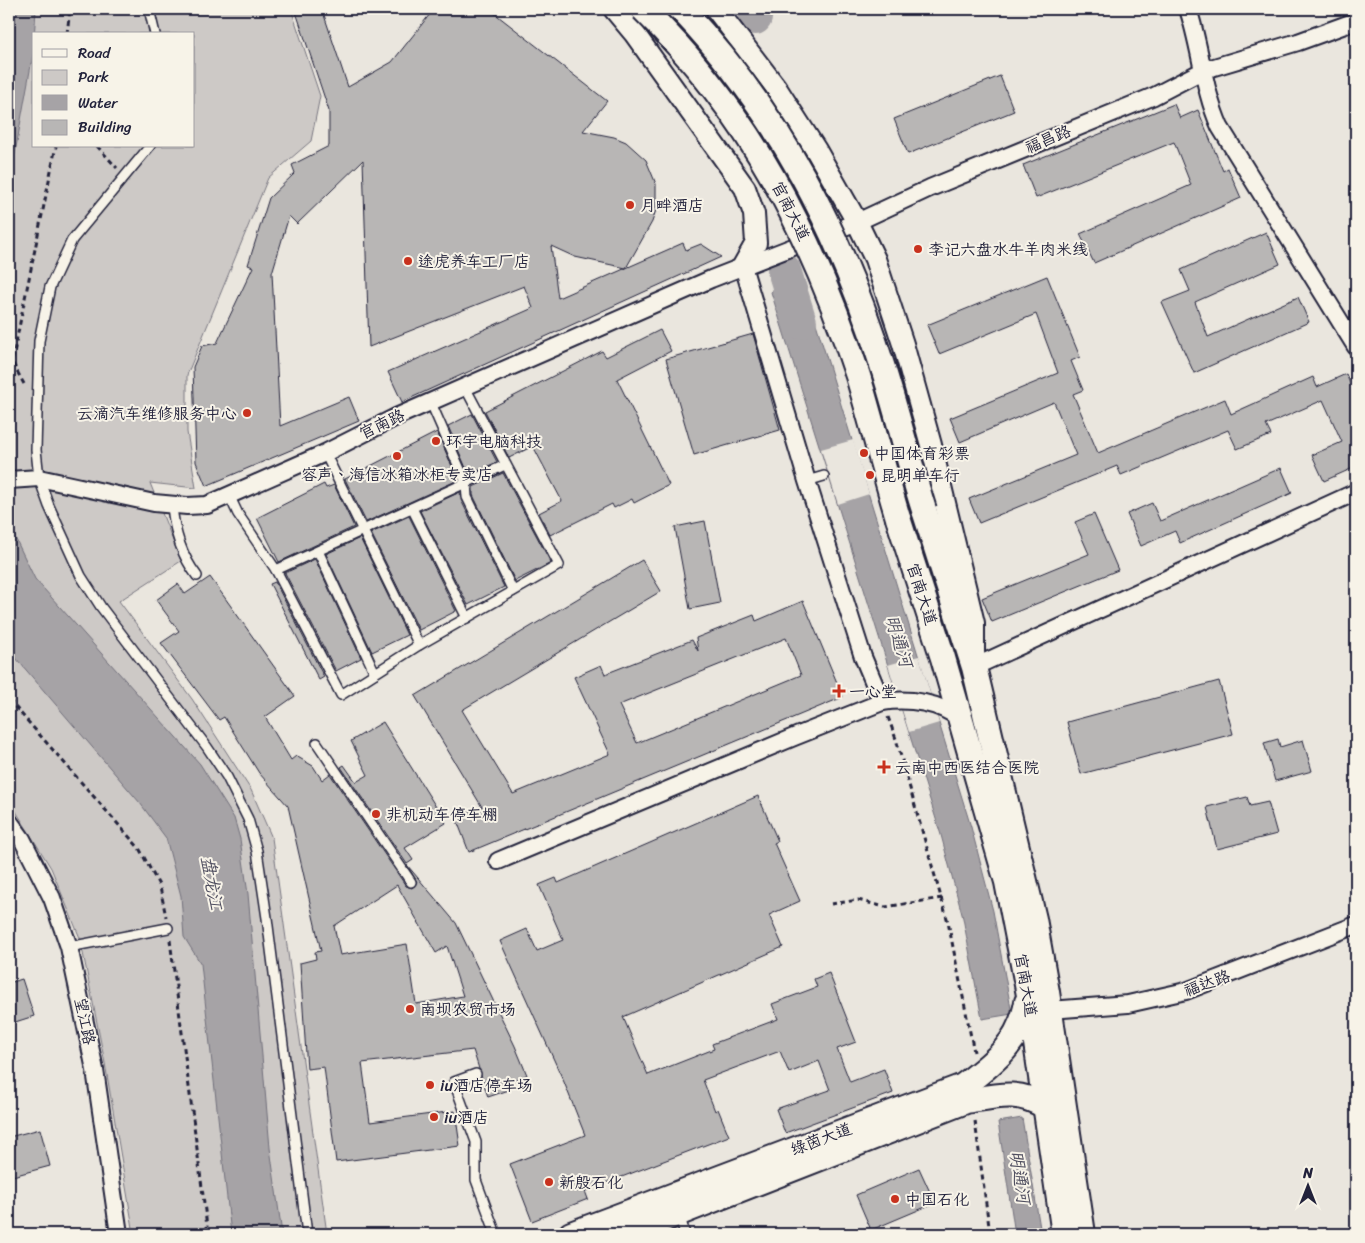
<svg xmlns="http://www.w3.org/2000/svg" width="1365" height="1243" viewBox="0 0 1365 1243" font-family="Sriracha,'LXGW WenKai TC',sans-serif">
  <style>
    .green { fill: #cdc9c6; stroke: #787680; fill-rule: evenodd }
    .water { fill: #a6a3a6; stroke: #716f7b }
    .pier { fill: #eae6de }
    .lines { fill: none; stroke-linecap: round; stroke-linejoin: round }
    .river { stroke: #a6a3a6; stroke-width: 34 }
    .building { fill: #b8b6b5; stroke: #22223b; fill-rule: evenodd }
    .service-casing { stroke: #22223b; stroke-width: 12 }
    .minor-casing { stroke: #22223b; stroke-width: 20 }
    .tertiary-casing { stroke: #22223b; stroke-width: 24 }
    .secondary-casing { stroke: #22223b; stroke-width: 28 }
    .path { stroke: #22223b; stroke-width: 3; stroke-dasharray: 5 4; stroke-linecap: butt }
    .service { stroke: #f7f3e8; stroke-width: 9 }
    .minor { stroke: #f7f3e8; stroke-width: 16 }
    .tertiary { stroke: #f7f3e8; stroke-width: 20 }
    .secondary { stroke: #f7f3e8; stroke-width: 24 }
    .secondary-bridge-casing { stroke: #22223b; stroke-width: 28; stroke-linecap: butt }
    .secondary-bridge { stroke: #f7f3e8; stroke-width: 24 }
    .poi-dot { fill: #c8321e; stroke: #f7f3e8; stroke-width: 2 }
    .labels { text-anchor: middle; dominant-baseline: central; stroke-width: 4; stroke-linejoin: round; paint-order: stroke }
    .street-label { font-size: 16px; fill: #22223b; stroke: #f7f3e8 }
    .poi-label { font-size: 16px; fill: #22223b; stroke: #f7f3e8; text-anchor: start }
    .water-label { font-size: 18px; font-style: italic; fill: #504f60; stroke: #f7f3e8 }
  </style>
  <rect width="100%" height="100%" fill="#eae6de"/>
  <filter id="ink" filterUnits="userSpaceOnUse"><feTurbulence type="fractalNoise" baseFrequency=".02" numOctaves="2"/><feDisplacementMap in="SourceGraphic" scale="10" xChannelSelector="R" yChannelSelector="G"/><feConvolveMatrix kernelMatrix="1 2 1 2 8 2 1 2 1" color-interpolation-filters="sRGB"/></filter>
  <g filter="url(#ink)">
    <!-- green -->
    <path class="green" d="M9,9h282l29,87 -9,45 -43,37 -81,197v57l9,56 -46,-5 31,78 -62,40 73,98 59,91 21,48 55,396h-193l-29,-171 -25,-125 -29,-70 -42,-68zM34,34h160v112h-160z"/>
    <!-- water -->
    <g class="water">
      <polygon points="9,9 36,9 33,54 9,186"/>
      <polygon points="748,9 769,9 769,12 754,17"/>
      <polygon points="787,279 803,281 971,827 993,911 1012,1014 982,1019 963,918 941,835 771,292"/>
      <polygon points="9,525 35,579 200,764 234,818 240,839 248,894 270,1148 282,1234 231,1234 201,964 184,937 181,896 166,838 140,803 9,650"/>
      <polygon points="1022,1118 1041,1234 1015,1234 998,1122"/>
    </g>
    <!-- pier -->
    <g class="pier">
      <polygon points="853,440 869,494 838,504 821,449"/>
      <polygon points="919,656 939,723 909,732 888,665"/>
    </g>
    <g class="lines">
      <!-- river -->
      <g class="river">
        <polyline points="755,18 755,9"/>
        <polyline points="784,270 800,322"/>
      </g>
    </g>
    <!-- building -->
    <g class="building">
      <polygon points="295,9 322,9 348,87 392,62 434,9 489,9 607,101 583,131 614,137 626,142 646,160 656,184 656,210 652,222 626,268 575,257 551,246 558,298 683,243 686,250 701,244 721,257 402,402 388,372 533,308 524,286 369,347 363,160 297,224 289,216 272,273 280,426 349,397 359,421 206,486 196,462 193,367 202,346 217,343 253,267 248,265 269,198 295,173 292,165 329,146 329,111"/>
      <polygon points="1000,76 1014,111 908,154 894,119"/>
      <polygon points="1174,104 1180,118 1198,110 1223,171 1228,168 1241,198 1094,263 1080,234 1191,185 1174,142 1036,198 1023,165"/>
      <polygon points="1266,232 1280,264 1195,302 1208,337 1298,297 1309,322 1194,373 1162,302 1190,291 1181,270"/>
      <polygon points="1047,276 1080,357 1071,361 1083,390 1073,394 1098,453 1225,399 1231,414 1313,377 1317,387 1346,374 1356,397 1356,474 1353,468 1324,481 1312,455 1342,442 1323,400 1266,425 1271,435 1237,449 1228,430 1121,475 1117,466 979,523 969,499 1076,455 1054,402 960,442 950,418 1058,373 1036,314 939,354 927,325"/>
      <polygon points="660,330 671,351 617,379 669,485 634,503 632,499 614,508 612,504 550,535 539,513 562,501 533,446 509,458 485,411 602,351 606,357"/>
      <polygon points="753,334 780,430 694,455 666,359"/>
      <polygon points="472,414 497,462 469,475 448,426"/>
      <polygon points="437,432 458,480 366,522 345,479"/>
      <polygon points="1281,468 1292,493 1180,543 1175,531 1141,546 1127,514 1152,503 1160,521"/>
      <polygon points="503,473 551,563 515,581 473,495 473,487"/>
      <polygon points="324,484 326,488 334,485 354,527 279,562 257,518"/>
      <polygon points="460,492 461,500 504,587 468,605 420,511"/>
      <polygon points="1094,514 1118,570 992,622 982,598 1089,554 1075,522"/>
      <polygon points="409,516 456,611 419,630 371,533"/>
      <polygon points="705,521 720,603 690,609 675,527"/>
      <polygon points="360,538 407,635 372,652 326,554"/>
      <polygon points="315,559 361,658 336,671 285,573"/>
      <path d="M642,560l19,31 -199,119 51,84 97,-40 -36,-77 27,-12 4,9 87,-34 6,11 -2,-13 58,-23 2,6 47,-20 40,96 -374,155 -13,-34 26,-11 -67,-111zM786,638l15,37 -164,68 -18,-38z"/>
      <path d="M210,577l85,119 -30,21 26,43 5,-4 17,10 9,14 8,-6 76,112 6,2 5,-6 -10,-17 49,58 59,123 12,29 -19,7 1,8 -21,7 -15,-47 -111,13 8,59 85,-11 5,35 -124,16 -12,-95 -17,2 -7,-106 16,-4 -1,-7 6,-1 -33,-145 -29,-33 -35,-56 -5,3 -58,-77 18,-12 -23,-31 22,-16 7,10zM397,885l39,68 11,-7 16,50 -47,8 -9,-60 -67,11 -6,-29z"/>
      <polygon points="275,582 324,677 319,680 270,584"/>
      <polygon points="1219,681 1233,734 1081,774 1067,722"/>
      <polygon points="383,722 446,823 405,848 413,860 407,864 341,767 344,765 356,782 368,775 351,741"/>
      <polygon points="1278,739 1280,747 1303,740 1312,771 1275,781 1264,743"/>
      <polygon points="758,796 778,841 774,843 800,901 769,915 783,947 623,1017 648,1075 714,1049 712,1044 778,1019 772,1004 817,987 814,979 829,973 856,1042 837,1049 850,1082 884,1069 893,1093 785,1133 776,1109 830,1090 819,1061 789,1073 780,1051 703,1080 715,1111 718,1109 729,1136 585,1191 588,1199 532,1221 510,1164 585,1135 564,1082 500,941 527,929 537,951 563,940 539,885 556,878 558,883"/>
      <polygon points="1247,797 1250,806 1268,802 1277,834 1217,849 1207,807"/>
      <polygon points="22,979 34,1016 9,1024 9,983"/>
      <polygon points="40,1129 50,1166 9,1177 9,1137"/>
      <polygon points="919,1168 935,1203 871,1230 856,1195"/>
    </g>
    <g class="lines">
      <defs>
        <g id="service">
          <polyline points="149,9 155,34"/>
          <polyline points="150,146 72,240 50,287 39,341 36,450 39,478 49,506 81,576 101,607 207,747 227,777 248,819 257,851 267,918 307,1234"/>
          <polyline points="431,403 466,483 467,497 513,591"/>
          <polyline points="325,453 419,645"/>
          <polyline points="807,481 824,476"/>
          <polyline points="229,495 238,514 276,570 341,695 419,645 559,565 465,387"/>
          <path d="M172,505c2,25 9,50 25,71"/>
          <polyline points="412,508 467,618"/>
          <polyline points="318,551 375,673"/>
          <polyline points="276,570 505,465"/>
          <polyline points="317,743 411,882"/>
          <polyline points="69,947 168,928"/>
          <polyline points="476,1074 454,1082 476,1142 476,1180 496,1234"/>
          <polyline points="679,1214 685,1234"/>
        </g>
        <g id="minor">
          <path d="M1188,9c13,39 15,80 32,118l136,220"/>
          <path d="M743,266l64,215 56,176 19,45c26,-4 59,0 79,18"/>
          <polyline points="9,480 39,478 154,503 187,506 207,505 325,453 396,417 711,279 857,222 930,188 1154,96 1204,70 1298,42 1356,21"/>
          <polyline points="974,667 1356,492"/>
          <polyline points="9,821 22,839 52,898 69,947 95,1070 119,1234"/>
          <polyline points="498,861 794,737 882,702"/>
          <polyline points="1050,1010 1128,1004 1186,991 1356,925"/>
        </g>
        <g id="tertiary">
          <polyline points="614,9 634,33 745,188 754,214 756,243 743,266"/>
          <polyline points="716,9 775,86 816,150 857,222 875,259 903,344 931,445 974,623 974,655"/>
        </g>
        <g id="secondary">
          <polyline points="924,510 974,667 1034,919 1047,992 1083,1234"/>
          <polyline points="898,518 943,658 1007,882 1029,995 1064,1234"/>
          <path d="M571,1234l392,-148c31,-24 57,-43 64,-84"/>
          <path d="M626,1234l340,-133c31,-5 52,-12 80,6"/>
        </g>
      </defs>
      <!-- service casing -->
      <use href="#service" class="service-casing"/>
      <!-- minor casing -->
      <use href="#minor" class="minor-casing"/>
      <!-- tertiary casing -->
      <use href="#tertiary" class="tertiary-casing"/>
      <!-- secondary casing -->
      <use href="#secondary" class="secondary-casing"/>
      <!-- path -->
      <g class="path">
        <polyline points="67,34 70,9"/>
        <polyline points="97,146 117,168"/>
        <polyline points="24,384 12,362 56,146"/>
        <polyline points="9,700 139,848 160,887 166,917"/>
        <polyline points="888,717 896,739 948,922 974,1052"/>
        <polyline points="831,904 858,900 885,907 942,898"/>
        <polyline points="170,940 208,1234"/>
        <polyline points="975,1121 990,1234"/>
      </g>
      <!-- service -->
      <use href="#service" class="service"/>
      <!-- minor -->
      <use href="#minor" class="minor"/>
      <!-- tertiary -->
      <use href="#tertiary" class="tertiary"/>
      <!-- secondary -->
      <use href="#secondary" class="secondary"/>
      <defs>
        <g id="secondary-bridge">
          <path d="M643,9c107,104 169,226 215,367 14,47 26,95 40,142"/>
          <path d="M681,9c99,105 159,222 202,359 15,47 26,95 41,142"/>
        </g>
      </defs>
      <!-- secondary-bridge casing -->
      <use href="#secondary-bridge" class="secondary-bridge-casing"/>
      <!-- secondary-bridge -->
      <use href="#secondary-bridge" class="secondary-bridge"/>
    </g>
  </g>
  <!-- markers -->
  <g class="poi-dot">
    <circle cx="630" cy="205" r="5"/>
    <circle cx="918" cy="249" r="5"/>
    <circle cx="408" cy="261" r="5"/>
    <circle cx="247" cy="413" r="5"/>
    <circle cx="436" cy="441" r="5"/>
    <circle cx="864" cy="453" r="5"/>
    <circle cx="397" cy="456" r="5"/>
    <circle cx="870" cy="475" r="5"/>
    <path d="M836.5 683.5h5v5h5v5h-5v5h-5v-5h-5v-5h5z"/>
    <path d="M881.5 759.5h5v5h5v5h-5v5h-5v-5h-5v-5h5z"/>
    <circle cx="376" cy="814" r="5"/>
    <circle cx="410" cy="1009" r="5"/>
    <circle cx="430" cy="1085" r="5"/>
    <circle cx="434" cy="1117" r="5"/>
    <circle cx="549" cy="1182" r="5"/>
    <circle cx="895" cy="1199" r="5"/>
  </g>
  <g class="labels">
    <!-- street labels -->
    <g class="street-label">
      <text transform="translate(1048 139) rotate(-23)">福昌路</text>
      <text transform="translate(791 211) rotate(63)">官南大道</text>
      <text transform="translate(382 424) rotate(-25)">官南路</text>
      <text transform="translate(922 594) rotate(72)">官南大道</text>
      <text transform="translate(1207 983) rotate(-20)">福达路</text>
      <text transform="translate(1026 985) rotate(80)">官南大道</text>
      <text transform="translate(85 1021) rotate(78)">望江路</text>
      <text transform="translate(821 1139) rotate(-21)">绿茵大道</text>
    </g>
    <!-- poi labels -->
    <g class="poi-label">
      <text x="640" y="205">月畔酒店</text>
      <text x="928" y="249">李记六盘水牛羊肉米线</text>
      <text x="418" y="261">途虎养车工厂店</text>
      <text x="237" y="413" text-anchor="end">云滴汽车维修服务中心</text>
      <text x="446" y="441">环宇电脑科技</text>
      <text x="874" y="453">中国体育彩票</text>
      <text x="397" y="474" text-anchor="middle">容声、海信冰箱冰柜专卖店</text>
      <text x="880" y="475">昆明单车行</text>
      <text x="849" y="691">一心堂</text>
      <text x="895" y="767">云南中西医结合医院</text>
      <text x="386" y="814">非机动车停车棚</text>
      <text x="420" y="1009">南坝农贸市场</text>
      <text x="440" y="1085">iu酒店停车场</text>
      <text x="444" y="1117">iu酒店</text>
      <text x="559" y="1182">新殷石化</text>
      <text x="905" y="1199">中国石化</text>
    </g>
    <!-- water labels -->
    <g class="water-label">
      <text transform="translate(899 641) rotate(73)">明通河</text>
      <text transform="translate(212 883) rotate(80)">盘龙江</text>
      <text transform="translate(1020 1177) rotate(81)">明通河</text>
    </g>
  </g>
  <!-- margin -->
  <rect width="1365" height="1243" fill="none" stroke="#f7f3e8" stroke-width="30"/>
  <rect x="15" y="15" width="1335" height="1213" fill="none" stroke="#22223b" stroke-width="2" filter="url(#ink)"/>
  <!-- legend -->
  <rect x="32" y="32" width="162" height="115" fill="#f7f3e8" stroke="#a29fa3"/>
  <rect x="42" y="49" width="25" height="8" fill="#f7f3e8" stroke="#a29fa3"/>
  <text x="78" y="58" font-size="15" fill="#22223b">Road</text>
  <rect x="42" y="70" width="25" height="15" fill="#cdc9c6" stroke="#a29fa3"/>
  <text x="78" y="82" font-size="15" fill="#22223b">Park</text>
  <rect x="42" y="95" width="25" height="15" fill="#a6a3a6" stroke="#a29fa3"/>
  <text x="78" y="108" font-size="15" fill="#22223b">Water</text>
  <rect x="42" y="120" width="25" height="15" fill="#b8b6b5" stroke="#a29fa3"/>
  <text x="78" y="132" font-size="15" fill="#22223b">Building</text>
  <!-- north arrow -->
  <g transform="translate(1308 1186)" stroke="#f7f3e8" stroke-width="4" paint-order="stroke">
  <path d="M0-4L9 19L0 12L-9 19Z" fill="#22223b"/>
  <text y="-8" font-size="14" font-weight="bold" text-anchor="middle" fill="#22223b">N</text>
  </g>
</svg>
